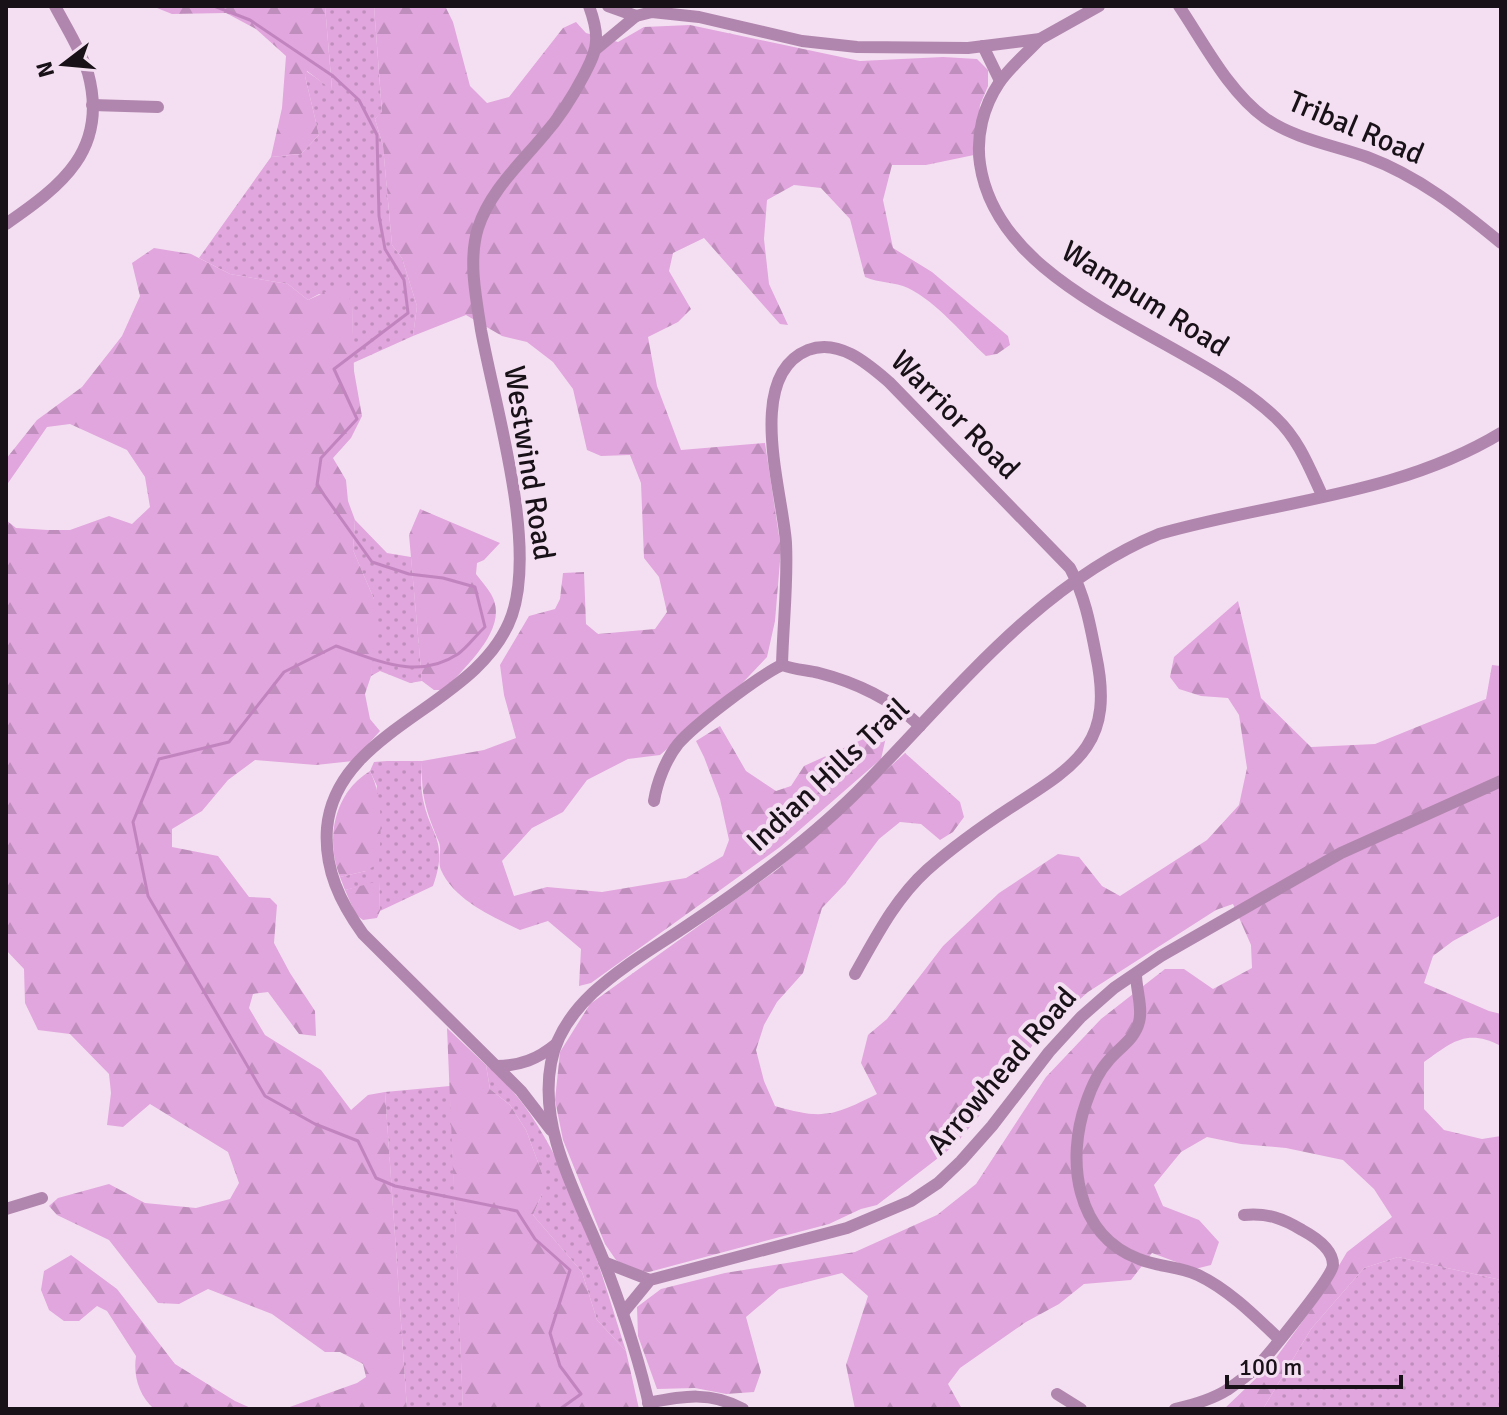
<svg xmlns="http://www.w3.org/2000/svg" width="1507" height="1415" viewBox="0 0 1507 1415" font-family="Signika,sans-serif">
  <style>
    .green { fill: url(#green-dots) }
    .forest { fill: url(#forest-firs) }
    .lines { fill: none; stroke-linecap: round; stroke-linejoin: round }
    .stream { stroke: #c284be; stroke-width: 3 }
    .minor { stroke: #b186ae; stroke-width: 12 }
    .labels { text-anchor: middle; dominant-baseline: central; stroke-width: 8; stroke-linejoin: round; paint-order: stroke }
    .street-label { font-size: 30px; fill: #181117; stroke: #f4dff2 }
  </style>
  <defs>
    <pattern id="green-dots" width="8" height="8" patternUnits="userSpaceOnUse" patternTransform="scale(2)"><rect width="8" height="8" fill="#e1a6dd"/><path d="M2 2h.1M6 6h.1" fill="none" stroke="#c08ebd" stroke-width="1.8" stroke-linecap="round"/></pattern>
    <pattern id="forest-firs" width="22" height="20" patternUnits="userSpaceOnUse" patternTransform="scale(2)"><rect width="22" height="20" fill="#e1a6dd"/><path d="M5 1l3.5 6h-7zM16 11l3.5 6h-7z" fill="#c08ebd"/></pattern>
  </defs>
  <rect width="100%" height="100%" fill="#f4dff2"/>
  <!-- green -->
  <g class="green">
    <polygon points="325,6 374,6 382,113 375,119 383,146 392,245 402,258 417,306 413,336 353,363 352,303 319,294 308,300 288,284 230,274 199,258 271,157 301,154 319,135 305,76 306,71 332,89"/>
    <polygon points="355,520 387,553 411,557 422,681 410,683 380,671 371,676 374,599 353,550"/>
    <path d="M387,761h35c0,10 -2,22 0,32 6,43 28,44 11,93l-53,25 -1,-29 -34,8 -5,-13 26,-6 11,-85 -7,-15 4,-9z"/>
    <path d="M486,1065c76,61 111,196 140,286l-29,-31 -15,-48 -49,-57 9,-21v-21l-16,-43 -16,-25 -20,-16z"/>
    <polygon points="450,1086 463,1409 407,1409 385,1092"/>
    <polygon points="1398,1257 1501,1280 1501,1409 1263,1409 1311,1329 1364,1268"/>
  </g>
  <!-- forest -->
  <g class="forest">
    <polygon points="152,6 325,6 332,90 307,71 305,76 319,135 301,154 271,157 282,108 286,56 256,29 226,13 172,14"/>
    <path d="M374,6h71l8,16 17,64 17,17 22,-6 54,-69 13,-6 10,11 32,9 26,-15 46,-2 170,36 83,-4 34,2 11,11v16l-8,19 -6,50 -48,10h-34l-9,35 10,48 39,24 76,64 2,9 -13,9 -11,2c-24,-22 -48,-53 -78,-68 -13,-6 -29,-5 -43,-11l-15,-58 -29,-31 -27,-3 -27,15 -3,39 5,45 19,41 -8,-1 -76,-86 -31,15 -4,18 22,38 -13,13 -30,15 9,49 24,64 84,-7 16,106 -6,72 -8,36 -36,38 -71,60 -32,4 -41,21 -24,32 -31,16 -30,33 12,35 33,-9 55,5 84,-14 37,-22 6,-16 -9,-41 -16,-42 -8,-16 24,-15 26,45 30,20 15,-5 13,-20 66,-30 16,1 -5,22 -101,88 -189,136 -12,3 2,-37 -33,-28 -28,9c-27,-13 -66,-30 -79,-60 -4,-9 2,-21 -3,-30 -13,-32 -17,-45 -16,-79l62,-11 32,-12 -12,-43 -4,-30 29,-49 26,-7 5,-10 3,-26 21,-1 2,52 12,10 57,-5 12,-17 -8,-35 -15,-19 -3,-75 -11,-28 -29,1 -14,-6 -14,-61 -20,-27 -26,-20 -25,-6 -36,-21 -53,21 4,-30 -15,-48 -10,-13 -9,-99 -8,-27 7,-7z"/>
    <polygon points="154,248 191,254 230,274 288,284 308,300 341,285 352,303 354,371 362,416 351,438 333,458 346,480 348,501 355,520 353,550 374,599 374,649 371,676 365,694 370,719 380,731 353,761 316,765 255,760 228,780 202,811 172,829 172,847 218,856 249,897 270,898 277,905 274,943 290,973 315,1011 316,1036 299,1034 268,992 253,994 249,1008 265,1035 321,1070 351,1110 368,1095 385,1092 407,1409 284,1409 357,1383 366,1377 363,1364 340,1352 325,1352 272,1314 208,1289 179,1304 158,1303 109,1240 57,1215 49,1206 58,1198 109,1184 145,1203 196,1208 230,1199 239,1183 228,1152 150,1104 123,1127 107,1125 111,1093 109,1074 70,1034 38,1030 25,1003 24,969 6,950 6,520 16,528 48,530 70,530 109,516 132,524 150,507 145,477 127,450 70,424 47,427 6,486 6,459 37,420 82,387 122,336 140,296 132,263"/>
    <path d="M420,509l80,34 -16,17 -7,3 -1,11c5,7 11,13 15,20 20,34 -26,72 -46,96h-11l-12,-9 -13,-146z"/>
    <path d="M1238,601l23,97 50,49 64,-3 111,-45 6,-34 9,1v249l-48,26 -20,15 -9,27 65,28 12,3v32c-34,-18 -49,-4 -77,16v47l20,21 38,9 19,-3v144l-103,-23 -34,11 -53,61 -48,80h-39l48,-46 47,-64 28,-47 45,-35 -18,-28 -31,-29 -57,-12 -45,-4 -34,-7 -26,15 -27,33 9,21 36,14 20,22 -8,23 -16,4 -43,-16 -21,27 -47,4 -25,20 -33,18 -66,46 -12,16 14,25h-107l-9,-44 22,-69 -26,-23 -63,16 -33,28 15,55 -7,20 -28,2 -31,-6 -38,1 -19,-53 -1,-29 24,-18 64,-16 130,-21 82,-37 39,-31 70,-107 55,-58 64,-50h19l29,20 39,-21 -1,-23 -18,-41 -17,6 -128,82 -50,45 -29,43 -54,65 -78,60 -16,4 -32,15 -180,48 -14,-1 -19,-11 -11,-16 -42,-104 -8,-40 5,-48 30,-48 188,-135 127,-116 55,49 4,15 -11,15 -13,8 -19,-16 -21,-2 -21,17 -34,45 -23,24 -19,65 -26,29 -13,23 -8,25 8,31 11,25c48,14 58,10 102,-12l-16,-31 7,-28 19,-16 56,-73 56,-53 59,-39 21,3 23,29 18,10 87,-56 32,-35 8,-37 -8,-53 -11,-17 -27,-2 -22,-7 -9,-12 4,-20z"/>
    <path d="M370,771c14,29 11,61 9,92l-13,8 -26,6c-15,-39 -6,-84 30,-106z"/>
    <polygon points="379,881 380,911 377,918 363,920 356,915 345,890"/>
    <polygon points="447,1028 486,1065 490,1089 510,1105 526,1130 542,1173 542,1194 533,1215 582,1272 597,1320 626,1351 639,1409 463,1409"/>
    <path d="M71,1255l46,34 58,75 60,37 18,8h-99c-15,-14 -21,-33 -18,-53l-29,-45 -10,-5 -18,15h-15l-15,-11 -8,-20 3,-19z"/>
  </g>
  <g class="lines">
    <!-- stream -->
    <path class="stream" d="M214,6l36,14 83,56 26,24 18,35 2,81 6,33 19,31 4,33 -74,56 23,50 -36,39 -4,27 55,77 37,12 34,4 32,9 10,40c-9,8 -17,20 -27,27 -41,27 -81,6 -122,-8l-52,26 -55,70 -70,17 -26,63 15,74 117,200 50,28 43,17 18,37 19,8 122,25 18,28 35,31 -20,63 10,33 21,28 -21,15"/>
    <!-- minor -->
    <g class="minor">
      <polyline points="608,6 636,16"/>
      <path d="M1179,6c25,37 49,85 86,112 30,21 68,27 102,39 51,19 93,52 134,86"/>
      <path d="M1040,39c-13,14 -30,28 -41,44 -16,24 -23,53 -19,81 19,130 211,172 296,254 23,22 33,49 46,77"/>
      <polyline points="983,46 1000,81"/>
      <polyline points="595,50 636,16 652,12 699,17 802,41 857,47 968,48 1040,39 1099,6"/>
      <polyline points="92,105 158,107"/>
      <path d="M6,224c55,-38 103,-74 82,-151 -7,-23 -22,-46 -33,-67"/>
      <path d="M782,665c1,-41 6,-82 4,-122 -3,-50 -42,-167 22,-193 31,-12 60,14 81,32l181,186c15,28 20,56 26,87 19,89 -19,110 -86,153 -29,19 -57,39 -83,62 -32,29 -51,67 -72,104"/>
      <path d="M654,801c3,-19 12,-42 24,-57 16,-19 82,-69 104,-79 13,5 25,5 37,8 36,9 74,27 101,53"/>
      <path d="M1136,974c0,15 7,34 3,48 -4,17 -20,26 -30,38 -11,12 -18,28 -23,43 -20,56 -11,132 53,156 19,8 40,7 59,16 30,14 57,41 81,64"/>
      <path d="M496,1066c24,0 42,-7 60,-22"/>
      <path d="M551,1130l-30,-39 -158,-157c-23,-32 -39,-65 -36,-106 9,-101 153,-121 185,-213 25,-73 -17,-208 -31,-285 -5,-33 -13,-70 -3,-102 12,-37 42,-64 66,-93 16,-18 29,-39 40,-60 5,-10 12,-22 12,-34 1,-12 -3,-24 -7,-35"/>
      <polyline points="6,1209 42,1198"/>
      <polyline points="604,1262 650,1280"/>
      <polyline points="623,1313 650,1280 847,1228 911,1201 938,1183 961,1161 992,1126 1049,1052 1081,1017 1114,988 1161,956 1341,853 1501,781"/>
      <polyline points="1057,1394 1081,1409"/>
      <path d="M648,1403c35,-7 63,-12 95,6"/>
      <path d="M650,1409c-11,-51 -28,-101 -47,-150 -24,-61 -65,-128 -52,-196 12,-66 86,-103 137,-138 60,-40 119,-83 170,-134 92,-93 179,-207 301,-257 115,-33 238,-38 342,-101"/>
      <path d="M1175,1409c18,-4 36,-9 52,-19 10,-7 20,-14 29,-22 12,-13 76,-90 77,-103 0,-16 -18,-28 -31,-35 -20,-12 -34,-17 -58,-15"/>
    </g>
  </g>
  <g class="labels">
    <!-- street labels -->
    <g class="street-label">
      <text transform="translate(1356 128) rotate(23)">Tribal Road</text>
      <text transform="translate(1145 299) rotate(32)">Wampum Road</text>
      <text transform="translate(955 415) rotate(45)">Warrior Road</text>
      <text transform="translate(529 463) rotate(81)">Westwind Road</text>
      <text transform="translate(828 775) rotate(-43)">Indian Hills Trail</text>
      <text transform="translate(1002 1071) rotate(-49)">Arrowhead Road</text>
    </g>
  </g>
  <!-- border -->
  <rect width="1507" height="1415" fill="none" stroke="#181117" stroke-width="16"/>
  <!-- north arrow -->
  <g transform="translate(64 64) rotate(254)" stroke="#f4dff2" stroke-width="6" paint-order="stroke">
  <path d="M0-6L14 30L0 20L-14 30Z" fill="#181117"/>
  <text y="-12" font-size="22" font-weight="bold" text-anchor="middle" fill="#181117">N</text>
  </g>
  <!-- scale -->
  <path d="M1227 1375v12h174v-12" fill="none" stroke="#181117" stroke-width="4"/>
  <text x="1239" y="1375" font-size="24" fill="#181117" stroke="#f4dff2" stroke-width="6" paint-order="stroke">100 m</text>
</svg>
